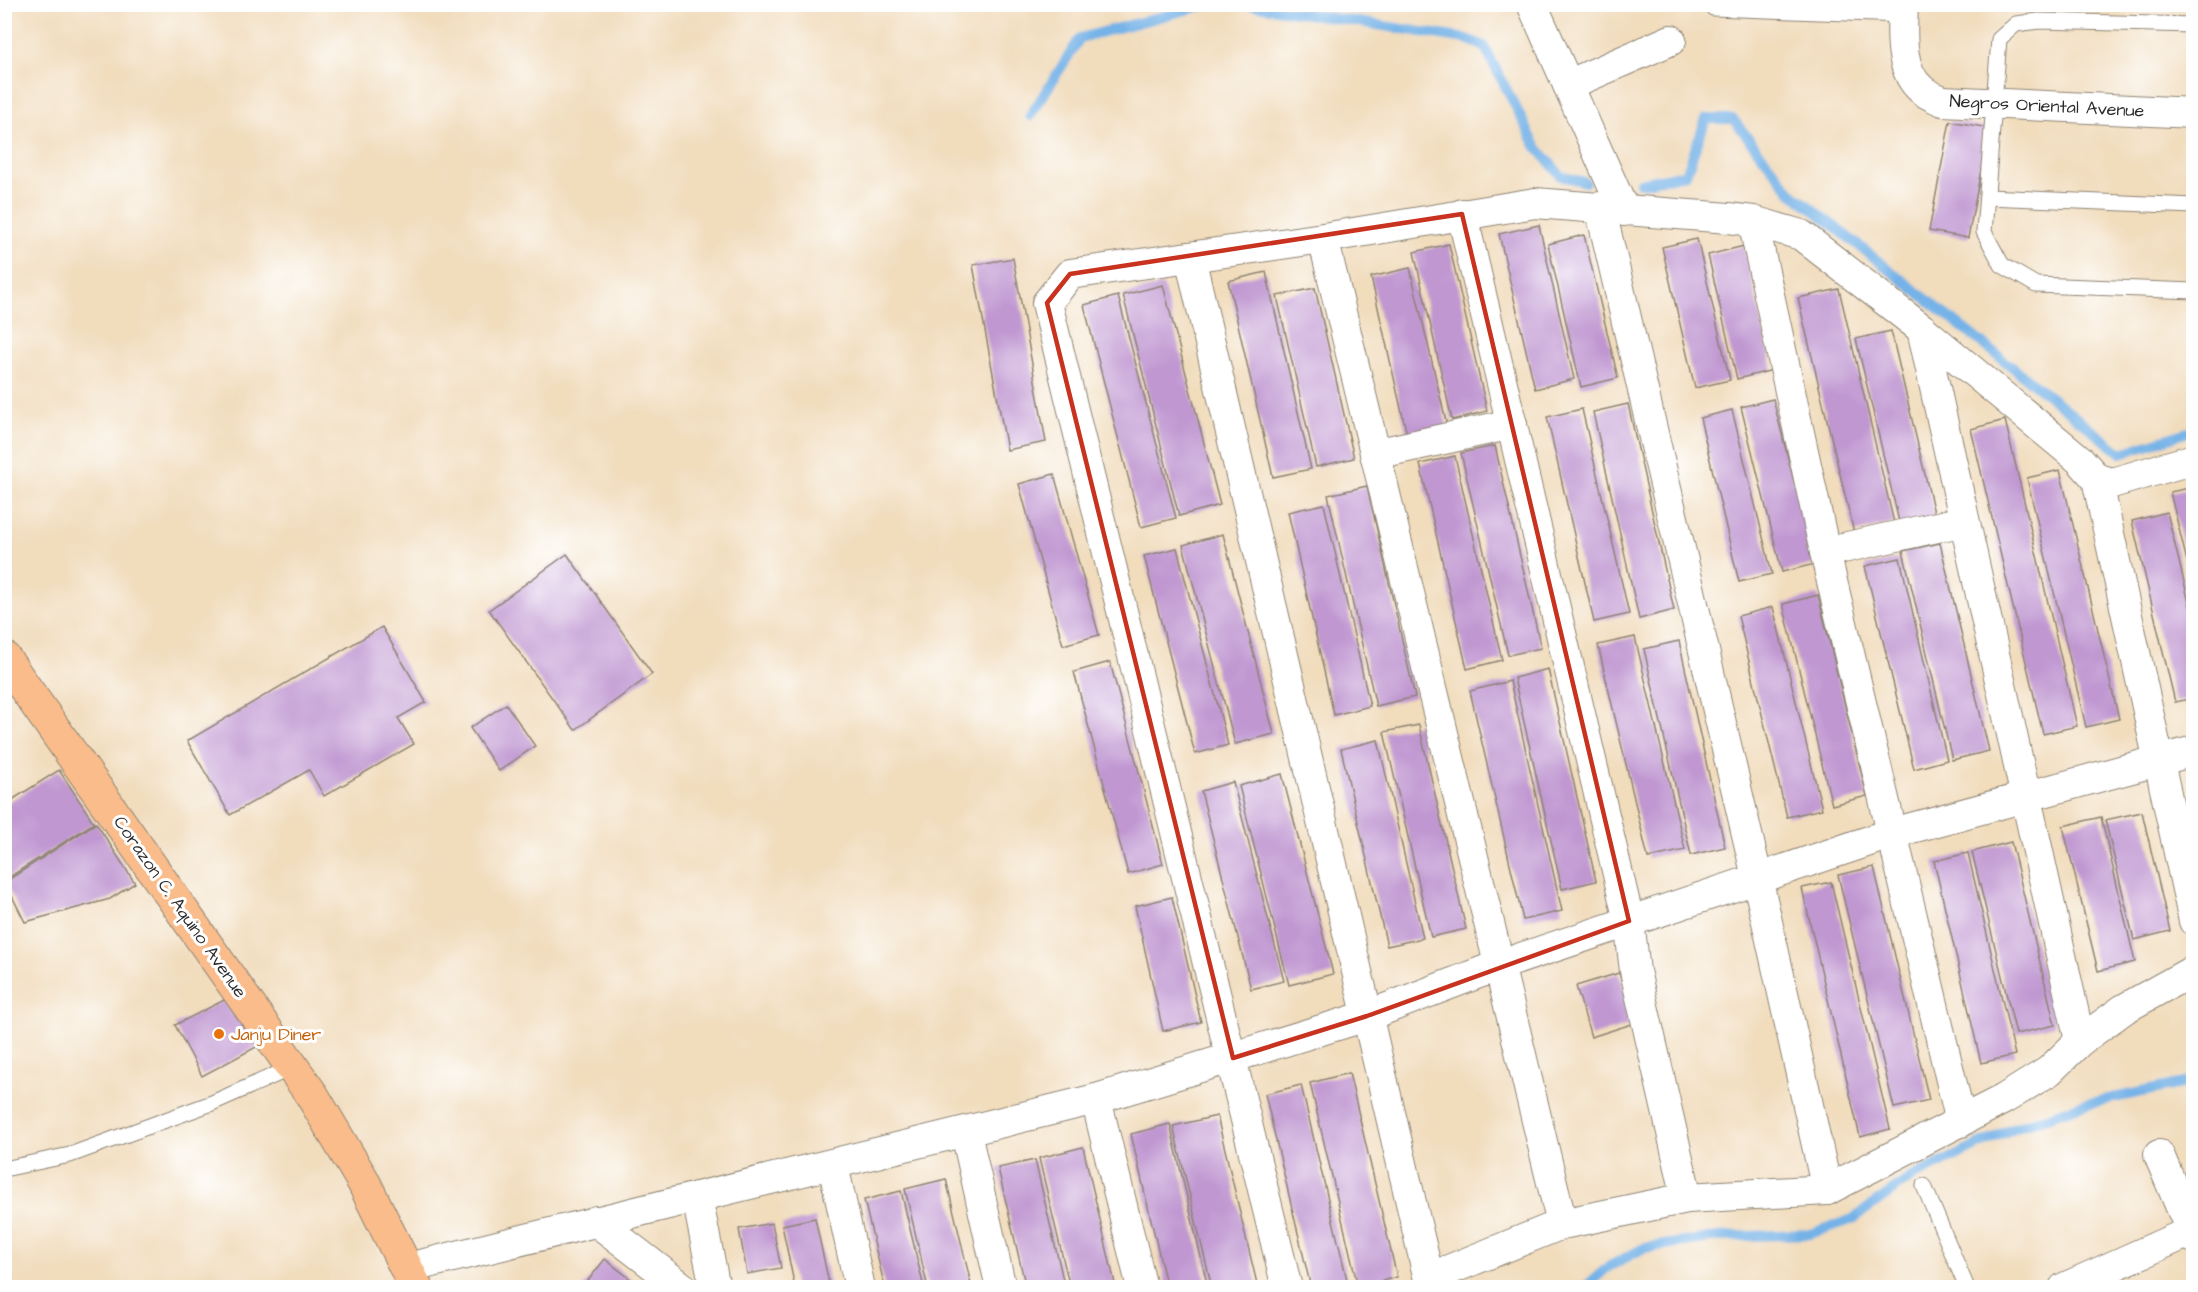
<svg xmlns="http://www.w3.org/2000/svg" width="2198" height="1292" viewBox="0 0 2198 1292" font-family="'Architects Daughter',sans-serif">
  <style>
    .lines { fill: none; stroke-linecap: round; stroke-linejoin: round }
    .stream { stroke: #75b2e7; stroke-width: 10 }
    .building { fill: #c097d1 }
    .service-casing { stroke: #8e8474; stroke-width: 17 }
    .minor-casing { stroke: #8e8474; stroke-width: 32 }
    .primary-casing { stroke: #8e8474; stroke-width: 35 }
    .service { stroke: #fff; stroke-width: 15 }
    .minor { stroke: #fff; stroke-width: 30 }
    .primary { stroke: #f9bc8a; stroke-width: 33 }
    .marked { fill: none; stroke: #c8321e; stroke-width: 4.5; stroke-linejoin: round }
    .food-dot { fill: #e8710a; stroke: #fff; stroke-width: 2 }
    .labels { text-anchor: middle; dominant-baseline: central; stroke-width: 6; stroke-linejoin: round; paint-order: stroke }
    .street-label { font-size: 18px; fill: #2b2b2b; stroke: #fff }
    .food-label { font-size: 18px; fill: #c56008; stroke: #fff; text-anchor: start }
  </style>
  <rect width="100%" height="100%" fill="#fff"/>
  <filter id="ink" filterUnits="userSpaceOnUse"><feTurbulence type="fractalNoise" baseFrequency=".0167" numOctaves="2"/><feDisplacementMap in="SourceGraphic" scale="12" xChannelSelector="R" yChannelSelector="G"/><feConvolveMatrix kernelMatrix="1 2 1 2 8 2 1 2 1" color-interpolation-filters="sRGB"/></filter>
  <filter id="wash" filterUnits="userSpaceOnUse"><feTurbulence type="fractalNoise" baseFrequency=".008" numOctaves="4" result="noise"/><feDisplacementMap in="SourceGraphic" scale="24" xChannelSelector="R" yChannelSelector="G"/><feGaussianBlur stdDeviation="1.35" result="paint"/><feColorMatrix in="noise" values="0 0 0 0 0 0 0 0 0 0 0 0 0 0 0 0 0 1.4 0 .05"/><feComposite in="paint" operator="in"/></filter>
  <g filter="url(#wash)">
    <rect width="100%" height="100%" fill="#f1dcbc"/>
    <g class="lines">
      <!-- stream -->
      <g class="stream">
        <polyline points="1245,4 1466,39 1484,46 1536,146 1561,176 1585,182"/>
        <polyline points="1030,116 1080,38 1209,4"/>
        <polyline points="1640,183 1686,174 1706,119 1733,119 1791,192 2121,453 2194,430"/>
        <polyline points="1584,1288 1608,1267 1644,1248 1718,1237 1810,1234 1853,1219 1910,1178 2014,1128 2085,1104 2194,1081"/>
      </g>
    </g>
    <g id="blocks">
      <!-- building -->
      <g class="building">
        <polygon points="1950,121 1989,128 1968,238 1929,231"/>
        <polygon points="1539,225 1574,379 1535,389 1499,234"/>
        <polygon points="1584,235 1618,378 1581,387 1548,244"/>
        <polygon points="1697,239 1730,380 1695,388 1662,247"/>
        <polygon points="1449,244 1487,411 1452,420 1414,252"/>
        <polygon points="1744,246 1773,370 1737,379 1708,255"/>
        <polygon points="1013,258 1046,442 1007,450 973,265"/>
        <polygon points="1410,268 1447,426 1407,435 1371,277"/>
        <polygon points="1266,272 1311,469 1273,477 1228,281"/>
        <polygon points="1163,285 1220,505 1179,516 1123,295"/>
        <polygon points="1315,288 1354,458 1316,467 1277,296"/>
        <polygon points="1839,289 1894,523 1854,533 1798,298"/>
        <polygon points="1118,296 1176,518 1141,527 1084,305"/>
        <polygon points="1891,331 1935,517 1900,526 1856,339"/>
        <polygon points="1773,399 1815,564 1782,572 1741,407"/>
        <polygon points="1628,404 1674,610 1639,619 1593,412"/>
        <polygon points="1582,409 1629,614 1594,622 1547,417"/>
        <polygon points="1732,410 1772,574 1739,582 1700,418"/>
        <polygon points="2005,420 2077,726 2043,734 1971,429"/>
        <polygon points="1495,446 1541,648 1508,655 1461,453"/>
        <polygon points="1455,456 1502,660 1467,669 1420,464"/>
        <polygon points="2060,470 2119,719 2086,727 2027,478"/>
        <polygon points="1054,474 1099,635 1063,645 1019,484"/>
        <polygon points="1367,486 1415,697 1376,706 1328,495"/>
        <polygon points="2194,487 2194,586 2193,586 2170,492"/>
        <polygon points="1324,504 1370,706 1334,715 1288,512"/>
        <polygon points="2167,512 2194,623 2194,698 2175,702 2132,521"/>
        <polygon points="1223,534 1274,734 1235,744 1183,545"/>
        <polygon points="1940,543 1989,751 1952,760 1903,551"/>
        <polygon points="1177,548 1228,745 1195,754 1144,556"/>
        <polygon points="567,554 652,674 575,730 489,610"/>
        <polygon points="1900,558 1947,760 1914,769 1865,566"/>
        <polygon points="1818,595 1867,796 1832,805 1783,604"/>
        <polygon points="1773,607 1822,809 1787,817 1738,616"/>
        <polygon points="382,627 426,702 398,718 414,744 324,796 309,770 230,815 187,741"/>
        <polygon points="1635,637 1685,850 1648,858 1598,645"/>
        <polygon points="1679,641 1725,847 1691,855 1644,649"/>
        <polygon points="1110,662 1163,864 1128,874 1074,672"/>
        <polygon points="1548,669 1596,881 1562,889 1514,678"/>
        <polygon points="1510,681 1562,911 1523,920 1470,691"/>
        <polygon points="506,704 535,746 499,771 470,728"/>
        <polygon points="1419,725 1466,929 1431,937 1384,732"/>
        <polygon points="1378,740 1423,938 1387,946 1341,749"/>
        <polygon points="59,770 94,823 8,878 4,873 4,805"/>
        <polygon points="1282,774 1333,974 1289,985 1239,786"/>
        <polygon points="1233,782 1284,981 1251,989 1201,791"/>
        <polygon points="2142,812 2170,931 2134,940 2105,820"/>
        <polygon points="2101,817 2135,962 2098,971 2063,826"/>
        <polygon points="96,823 135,883 110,899 25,922 5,882"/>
        <polygon points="2011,842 2055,1025 2016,1034 1972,852"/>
        <polygon points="1968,853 2015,1055 1981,1063 1934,861"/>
        <polygon points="1874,867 1929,1100 1894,1108 1838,875"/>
        <polygon points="1831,882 1890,1129 1860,1137 1802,888"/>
        <polygon points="1172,897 1201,1022 1163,1031 1135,906"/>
        <polygon points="1619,973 1635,1023 1591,1037 1576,986"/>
        <polygon points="234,995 262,1044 202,1076 175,1025"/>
        <polygon points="1349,1073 1397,1277 1358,1287 1310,1083"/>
        <polygon points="1301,1085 1349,1288 1311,1288 1265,1094"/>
        <polygon points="1217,1116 1258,1288 1212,1288 1173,1126"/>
        <polygon points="1170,1124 1208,1288 1167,1288 1131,1134"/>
        <polygon points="1083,1147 1116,1288 1070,1288 1039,1158"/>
        <polygon points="1035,1160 1065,1288 1026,1288 998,1168"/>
        <polygon points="946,1179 972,1288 928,1288 905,1189"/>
        <polygon points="901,1191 924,1288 885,1288 864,1200"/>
        <polygon points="815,1218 830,1288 795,1288 782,1225"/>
        <polygon points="772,1223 781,1268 747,1274 739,1229"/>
        <polygon points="605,1259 642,1288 582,1288"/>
      </g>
    </g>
  </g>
  <g filter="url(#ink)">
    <use href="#blocks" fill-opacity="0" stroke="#8e8474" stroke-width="1.5"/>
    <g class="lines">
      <defs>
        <g id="service">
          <polyline points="1713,8 1903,15"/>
          <polyline points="2194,25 2039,21 2016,24 1999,39 1984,232 2002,265 2036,285 2194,291"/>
          <polyline points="1987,197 2194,206"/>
          <polyline points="4,1169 70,1155 212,1103 293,1067"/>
          <polyline points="1924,1186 1967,1288"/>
        </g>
        <g id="minor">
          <polyline points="1532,4 1624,211"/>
          <path d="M1903,4c-1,27 -5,66 19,86 6,5 14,8 21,11l251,12"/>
          <polyline points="1568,85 1671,40"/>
          <polyline points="1600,207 1757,877 1827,1190"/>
          <polyline points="1462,214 1629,921 1635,971 1687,1198"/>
          <polyline points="1753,221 1825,552 1961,1122"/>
          <polyline points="1323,238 1562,1224"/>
          <polyline points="1190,257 1431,1288"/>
          <polyline points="1922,329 2080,1041"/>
          <polyline points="1375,454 1512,424"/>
          <polyline points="2097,479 2112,483 2194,459"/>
          <polyline points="1825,552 1964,521"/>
          <polyline points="1096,1099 1142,1288"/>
          <polyline points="966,1133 1001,1288"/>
          <polyline points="2159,1155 2194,1238"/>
          <polyline points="833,1165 860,1288"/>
          <polyline points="697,1197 715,1288"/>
          <polyline points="596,1221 683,1288"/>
          <polyline points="408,1268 1096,1099 1367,1016 1497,966 1893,833 2194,751"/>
          <polyline points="1429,1278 1562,1224 1687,1198 1827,1190 2004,1099 2049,1071 2080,1041 2124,1009 2194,970"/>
          <polyline points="1287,1288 1047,303 1070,274 1323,238 1535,203 1729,218 1753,221 1801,235 1922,329 2080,460 2097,479 2194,921"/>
          <polyline points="2064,1288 2194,1230"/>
        </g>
        <polyline id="primary" points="4,658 312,1095 363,1181 416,1288"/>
      </defs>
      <!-- service casing -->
      <use href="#service" class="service-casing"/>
      <!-- minor casing -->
      <use href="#minor" class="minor-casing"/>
      <!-- primary casing -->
      <use href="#primary" class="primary-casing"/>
      <!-- service -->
      <use href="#service" class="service"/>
      <!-- minor -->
      <use href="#minor" class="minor"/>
      <!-- primary -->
      <use href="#primary" class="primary"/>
    </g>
  </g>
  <!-- marked area -->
  <path class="marked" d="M1462,214l167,707 -262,95 -134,42 -186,-755 23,-29z"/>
  <!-- markers -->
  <circle class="food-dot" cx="219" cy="1034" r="6"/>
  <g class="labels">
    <!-- street labels -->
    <g class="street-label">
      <text transform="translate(2047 106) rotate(3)">Negros Oriental Avenue</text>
      <text transform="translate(180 907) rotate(55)">Corazon C. Aquino Avenue</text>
    </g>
    <!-- food labels -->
    <g class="food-label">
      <text x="231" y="1034">Janju Diner</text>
    </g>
  </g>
  <!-- margin -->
  <rect width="2198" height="1292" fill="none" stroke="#fff" stroke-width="24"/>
</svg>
